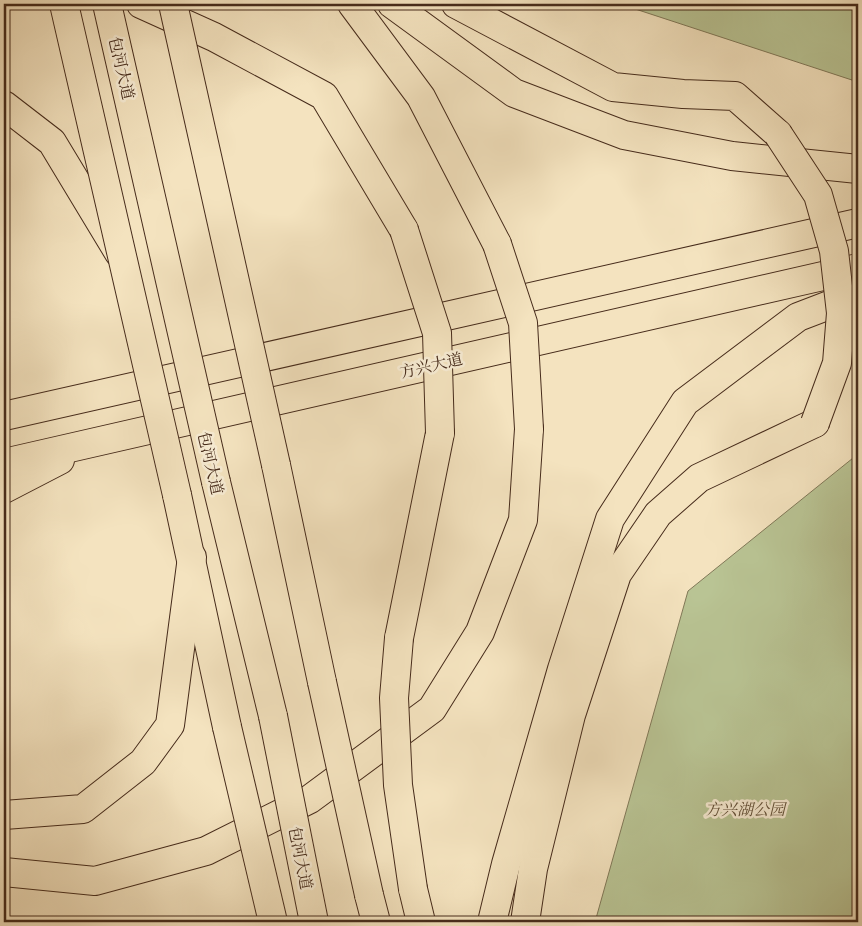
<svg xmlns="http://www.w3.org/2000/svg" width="862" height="926" viewBox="0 0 862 926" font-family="'Gentium Book Plus','Noto Serif SC',serif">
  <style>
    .green { fill: #b9c494; stroke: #807858 }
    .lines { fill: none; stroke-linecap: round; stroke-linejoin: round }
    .major-casing { stroke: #462b1b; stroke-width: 30 }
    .highway-casing { stroke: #462b1b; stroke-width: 30 }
    .major { stroke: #f4e3bf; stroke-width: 28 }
    .highway { stroke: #f4e3bf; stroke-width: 28 }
    .major-bridge-casing { stroke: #462b1b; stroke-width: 30; stroke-linecap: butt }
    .highway-bridge-casing { stroke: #462b1b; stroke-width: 30; stroke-linecap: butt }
    .major-bridge { stroke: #f4e3bf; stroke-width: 28 }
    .highway-bridge { stroke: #f4e3bf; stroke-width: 28 }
    .labels { text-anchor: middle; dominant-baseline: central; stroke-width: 5; stroke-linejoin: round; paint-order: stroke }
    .street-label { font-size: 16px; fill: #462b1b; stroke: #f8edd5 }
    .park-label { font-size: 16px; font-style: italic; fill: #635139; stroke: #f8edd5 }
  </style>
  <rect width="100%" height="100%" fill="#f4e3bf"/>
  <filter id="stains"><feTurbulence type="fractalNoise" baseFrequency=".004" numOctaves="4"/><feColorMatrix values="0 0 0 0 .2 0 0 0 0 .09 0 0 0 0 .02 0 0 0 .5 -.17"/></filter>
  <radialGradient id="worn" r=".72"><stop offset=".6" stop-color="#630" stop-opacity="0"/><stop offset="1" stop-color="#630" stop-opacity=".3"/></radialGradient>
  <!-- green -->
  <g class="green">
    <polygon points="620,4 858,4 858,82"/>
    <polygon points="858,454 858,922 595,922 688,591"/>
  </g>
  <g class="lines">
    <defs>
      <g id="major">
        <polyline points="456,4 613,87 683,94 735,96 778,134"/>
        <polyline points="177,495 227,727"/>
        <polyline points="525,922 533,869 571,715 617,574 658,514 699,478 815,423"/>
      </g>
      <g id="highway">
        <polyline points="141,4 214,37 324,96 404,230"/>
        <polyline points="352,4 421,97 497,244"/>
        <polyline points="392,4 514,93 624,135 732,156 858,169"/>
        <polyline points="4,105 52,142 119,253"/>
        <polyline points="4,416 858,223"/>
        <polyline points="4,463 858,268"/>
        <polyline points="276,465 322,682"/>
        <polyline points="216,482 273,716"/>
        <polyline points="4,489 60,460"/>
        <polyline points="399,638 440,433"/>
        <polyline points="4,815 83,809 143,762 170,725 192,557"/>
        <polyline points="4,872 95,881 206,851 310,799 432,709 480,632 523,520 529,429"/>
        <polyline points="413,889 421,922"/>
        <polyline points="369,895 376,922"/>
        <polyline points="492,922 506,864 562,669 610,519 685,402 798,317 858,294"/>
      </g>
    </defs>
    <!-- major casing -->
    <use href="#major" class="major-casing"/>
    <!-- highway casing -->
    <use href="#highway" class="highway-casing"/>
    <!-- major -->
    <use href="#major" class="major"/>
    <!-- highway -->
    <use href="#highway" class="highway"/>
    <defs>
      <g id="major-bridge">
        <polyline points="64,4 177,495"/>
        <polyline points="778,134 818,195 834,251 841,313 837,363 815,423"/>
        <polyline points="227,727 273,922"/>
      </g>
      <g id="highway-bridge">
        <polyline points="107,4 216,482"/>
        <polyline points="173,4 276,465"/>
        <polyline points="404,230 437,333 440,433"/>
        <polyline points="497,244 523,323 529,429"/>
        <polyline points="399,638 394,698 398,785 413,889"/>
        <polyline points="322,682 369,895"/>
        <polyline points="273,716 314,922"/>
      </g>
    </defs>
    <!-- major-bridge casing -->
    <use href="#major-bridge" class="major-bridge-casing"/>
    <!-- highway-bridge casing -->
    <use href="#highway-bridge" class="highway-bridge-casing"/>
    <!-- major-bridge -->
    <use href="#major-bridge" class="major-bridge"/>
    <!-- highway-bridge -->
    <use href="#highway-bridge" class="highway-bridge"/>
  </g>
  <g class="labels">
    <!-- street labels -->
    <g class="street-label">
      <text transform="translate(122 68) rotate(77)">包河大道</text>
      <text transform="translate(431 365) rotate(-13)">方兴大道</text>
      <text transform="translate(211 463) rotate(77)">包河大道</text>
      <text transform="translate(301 858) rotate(79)">包河大道</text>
    </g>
    <!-- park labels -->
    <g class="park-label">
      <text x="745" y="809">方兴湖公园</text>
    </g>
  </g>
  <!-- margin -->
  <rect width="862" height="926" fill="none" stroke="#f4e3bf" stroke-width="20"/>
  <rect x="5" y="5" width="852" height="916" fill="none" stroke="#462b1b" stroke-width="2.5"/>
  <rect x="10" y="10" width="842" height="906" fill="none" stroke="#462b1b"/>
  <rect width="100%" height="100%" filter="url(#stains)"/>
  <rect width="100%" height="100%" fill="url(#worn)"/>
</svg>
